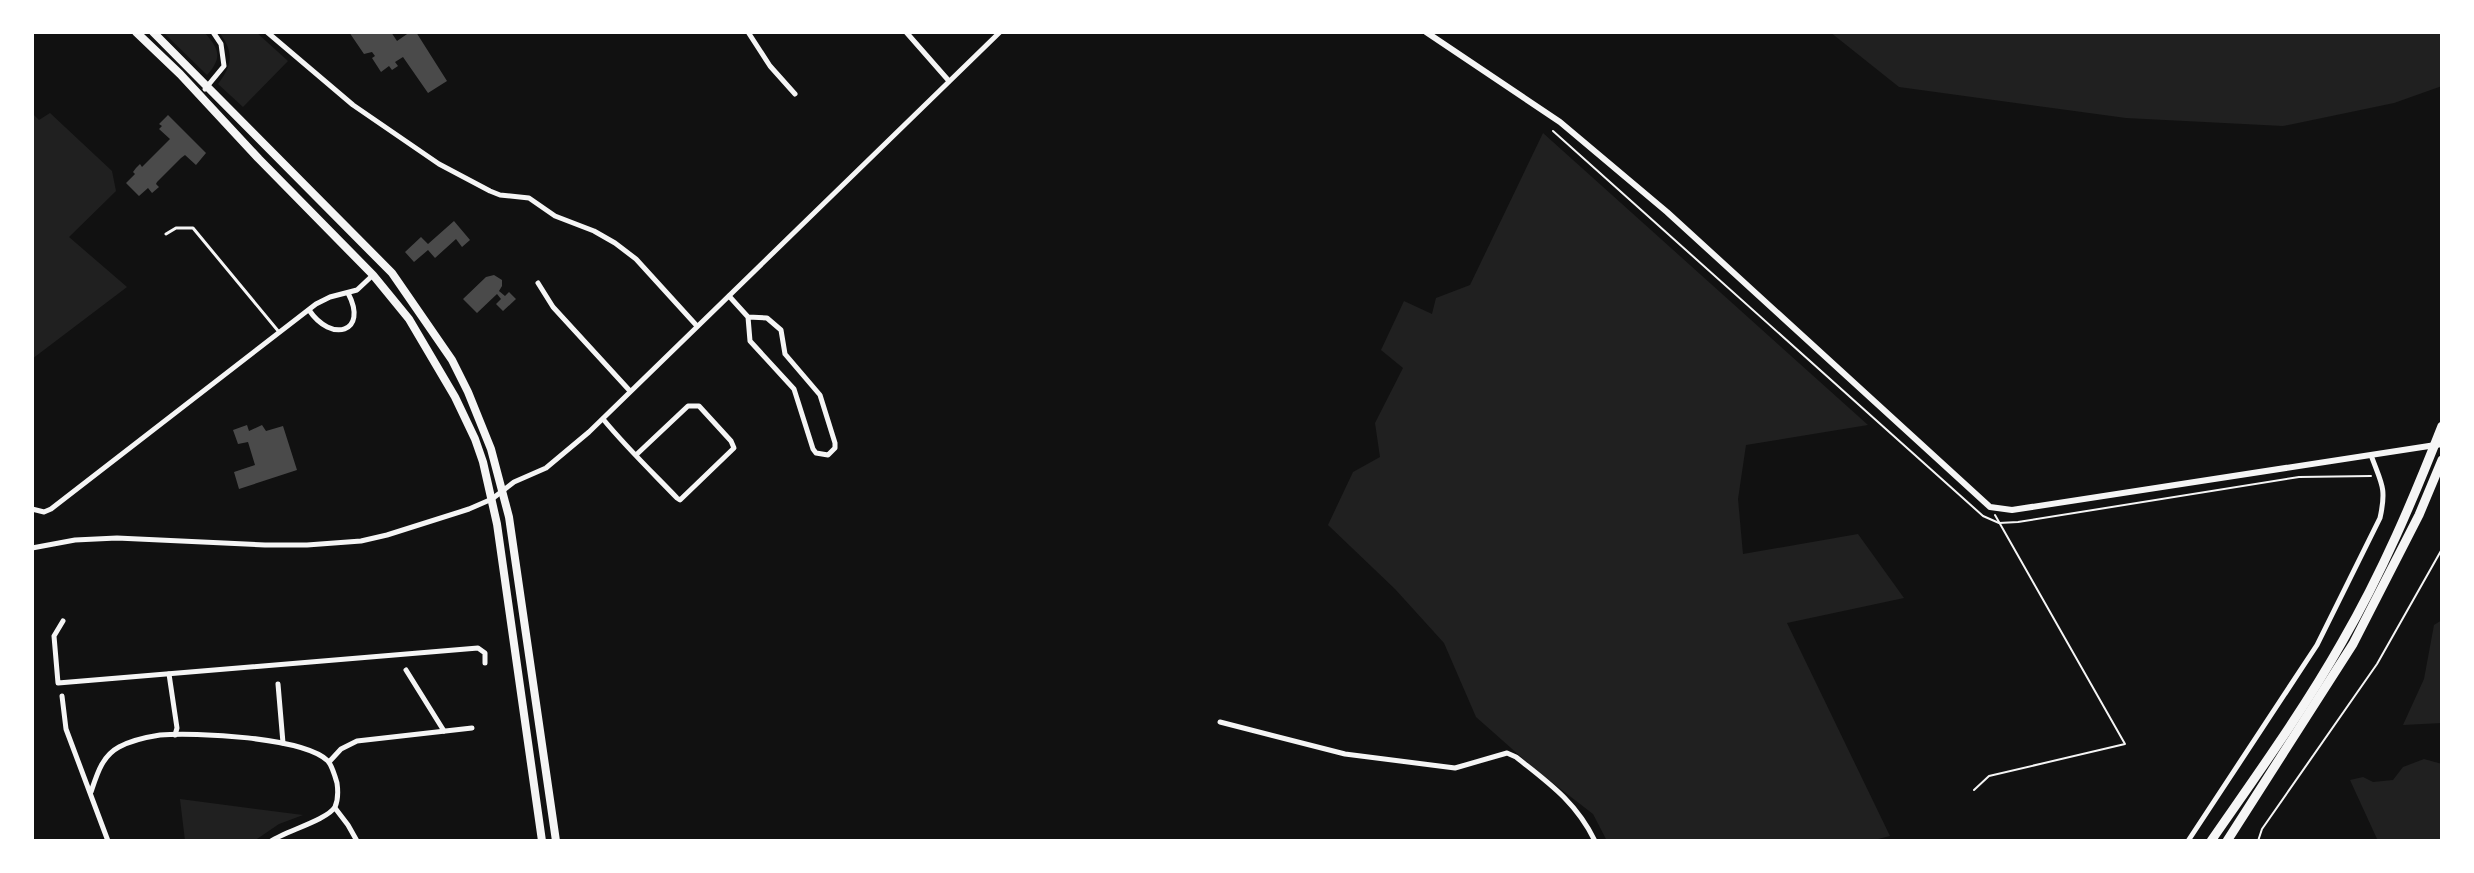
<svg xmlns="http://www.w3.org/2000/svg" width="2474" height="873" viewBox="0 0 2474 873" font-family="'Alegreya Sans',sans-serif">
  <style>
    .green { fill: #202020 }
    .building { fill: #4a4a4a }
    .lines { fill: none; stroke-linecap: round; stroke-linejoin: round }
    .path { stroke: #f5f5f5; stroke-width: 2 }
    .service { stroke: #f5f5f5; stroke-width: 3 }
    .minor { stroke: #f5f5f5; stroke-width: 5 }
    .tertiary { stroke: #f5f5f5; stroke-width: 6 }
    .primary { stroke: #f5f5f5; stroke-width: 8 }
    .trunk { stroke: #f5f5f5; stroke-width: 9 }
  </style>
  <rect width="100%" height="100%" fill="#111"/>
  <!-- green -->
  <g class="green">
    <path d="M163,32h41c15,17 19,25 3,43z"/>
    <path d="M219,32h37l32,29 -45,46 -25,-23c15,-20 16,-32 1,-52z"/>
    <polygon points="1830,32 2442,32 2442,86 2394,103 2283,126 2126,118 1899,87"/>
    <polygon points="32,113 39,120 50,113 112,171 116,191 69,237 127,287 32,359"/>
    <polygon points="1543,133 1868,425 1746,445 1738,499 1743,554 1858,534 1904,598 1787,623 1890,836 1870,841 1607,841 1593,814 1536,770 1476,717 1444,643 1395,589 1328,525 1353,472 1380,457 1375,423 1403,368 1381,350 1404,301 1432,314 1436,298 1470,285"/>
    <polygon points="2442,620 2442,723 2403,725 2424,679 2434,625"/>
    <polygon points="2424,759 2442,764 2442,841 2378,841 2350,780 2363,777 2373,782 2393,780 2403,767"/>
    <polygon points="180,799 303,815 279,824 254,841 185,841"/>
  </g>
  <!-- building -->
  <g class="building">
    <polygon points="349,32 391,32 397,41 410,32 416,32 447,81 428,93 403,57 395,62 398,66 392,70 389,66 381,72 372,58 375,56 372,52 364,54"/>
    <polygon points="168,115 206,153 196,165 185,155 181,158 157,182 156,184 159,187 152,193 148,188 139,196 126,183 135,174 133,172 136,168 140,164 142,167 170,139 159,129 162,126 159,124"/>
    <polygon points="454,221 470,240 462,247 456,239 435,258 428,250 414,262 405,252 421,237 428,244"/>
    <polygon points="494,275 502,280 502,286 499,291 505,296 509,292 516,299 503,311 496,304 501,299 497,294 477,313 463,299 486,277"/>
    <polygon points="247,425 249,431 262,425 266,431 283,426 297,470 239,489 234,472 255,465 248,442 238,444 233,430"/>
  </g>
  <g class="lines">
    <!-- path -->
    <g class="path">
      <polyline points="1553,131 1983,516 1999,523 2018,522 2299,477 2371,476"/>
      <polyline points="1974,790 1989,776 2125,744 1995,515"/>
      <polyline points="2258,841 2262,829 2377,664 2442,549"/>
    </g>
    <!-- service -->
    <polyline class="service" points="166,234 176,228 193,228 279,332"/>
    <!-- minor -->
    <g class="minor">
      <polyline points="267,32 353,105 439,164 490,191 500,195 529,198 555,216 594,231 615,243 636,259 697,326"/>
      <polyline points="748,32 770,66 795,94"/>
      <polyline points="906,32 949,81"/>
      <polyline points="205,89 224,66 221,44 213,32"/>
      <polyline points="538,283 553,307 630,391"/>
      <polyline points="729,296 748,317 750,341 794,389 813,449 816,453 828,455 835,448 835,443 820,395 785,354 781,330 767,318 748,317"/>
      <path d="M309,310c22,33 60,23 39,-17"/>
      <path d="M603,419c23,28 49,53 74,79l3,2 54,-52 -3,-7 -32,-35h-11l-52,49"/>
      <polyline points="32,509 44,512 51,509 316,304 330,297 357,290 373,275"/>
      <polyline points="32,548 75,540 117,538 265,545 307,545 361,541 387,535 469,509 492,499 514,482 546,468 589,432 1000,32"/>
      <polyline points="63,621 54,636 58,683 478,648 485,653 485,663"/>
      <polyline points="406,670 444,731"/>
      <polyline points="169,674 177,728 175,735"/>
      <polyline points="278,684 283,743"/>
      <polyline points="62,696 66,729 108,841"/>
      <path d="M1220,722l125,32 110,14 52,-15 9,4c33,26 60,45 79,84"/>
      <polyline points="329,762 341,749 357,741 472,728"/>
      <path d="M91,792c6,-18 11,-36 28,-45 13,-7 28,-10 41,-12 34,-3 144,2 168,26 4,5 7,15 9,22 1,7 1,17 -2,24 -8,13 -49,24 -64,34"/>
      <polyline points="335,808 348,825 357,841"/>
      <path d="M2188,841l129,-196 63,-127c7,-31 1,-35 -9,-63"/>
    </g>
    <!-- tertiary -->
    <polyline class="tertiary" points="1426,32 1560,122 1667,212 1990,507 2012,510 2442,444"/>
    <!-- primary -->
    <g class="primary">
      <polyline points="136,32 180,74 259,159 373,275 409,319 455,397 475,439 483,462 497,524 542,841"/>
      <polyline points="153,32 392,273 452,360 468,392 491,449 509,517 556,841"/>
    </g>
    <!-- trunk -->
    <g class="trunk">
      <path d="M2211,841c45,-65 92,-130 131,-199 40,-69 71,-142 100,-216"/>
      <polyline points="2227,841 2353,644 2419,515 2442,460"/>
    </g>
  </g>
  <!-- border -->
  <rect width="2474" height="873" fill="none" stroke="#ffffff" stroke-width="68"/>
</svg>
